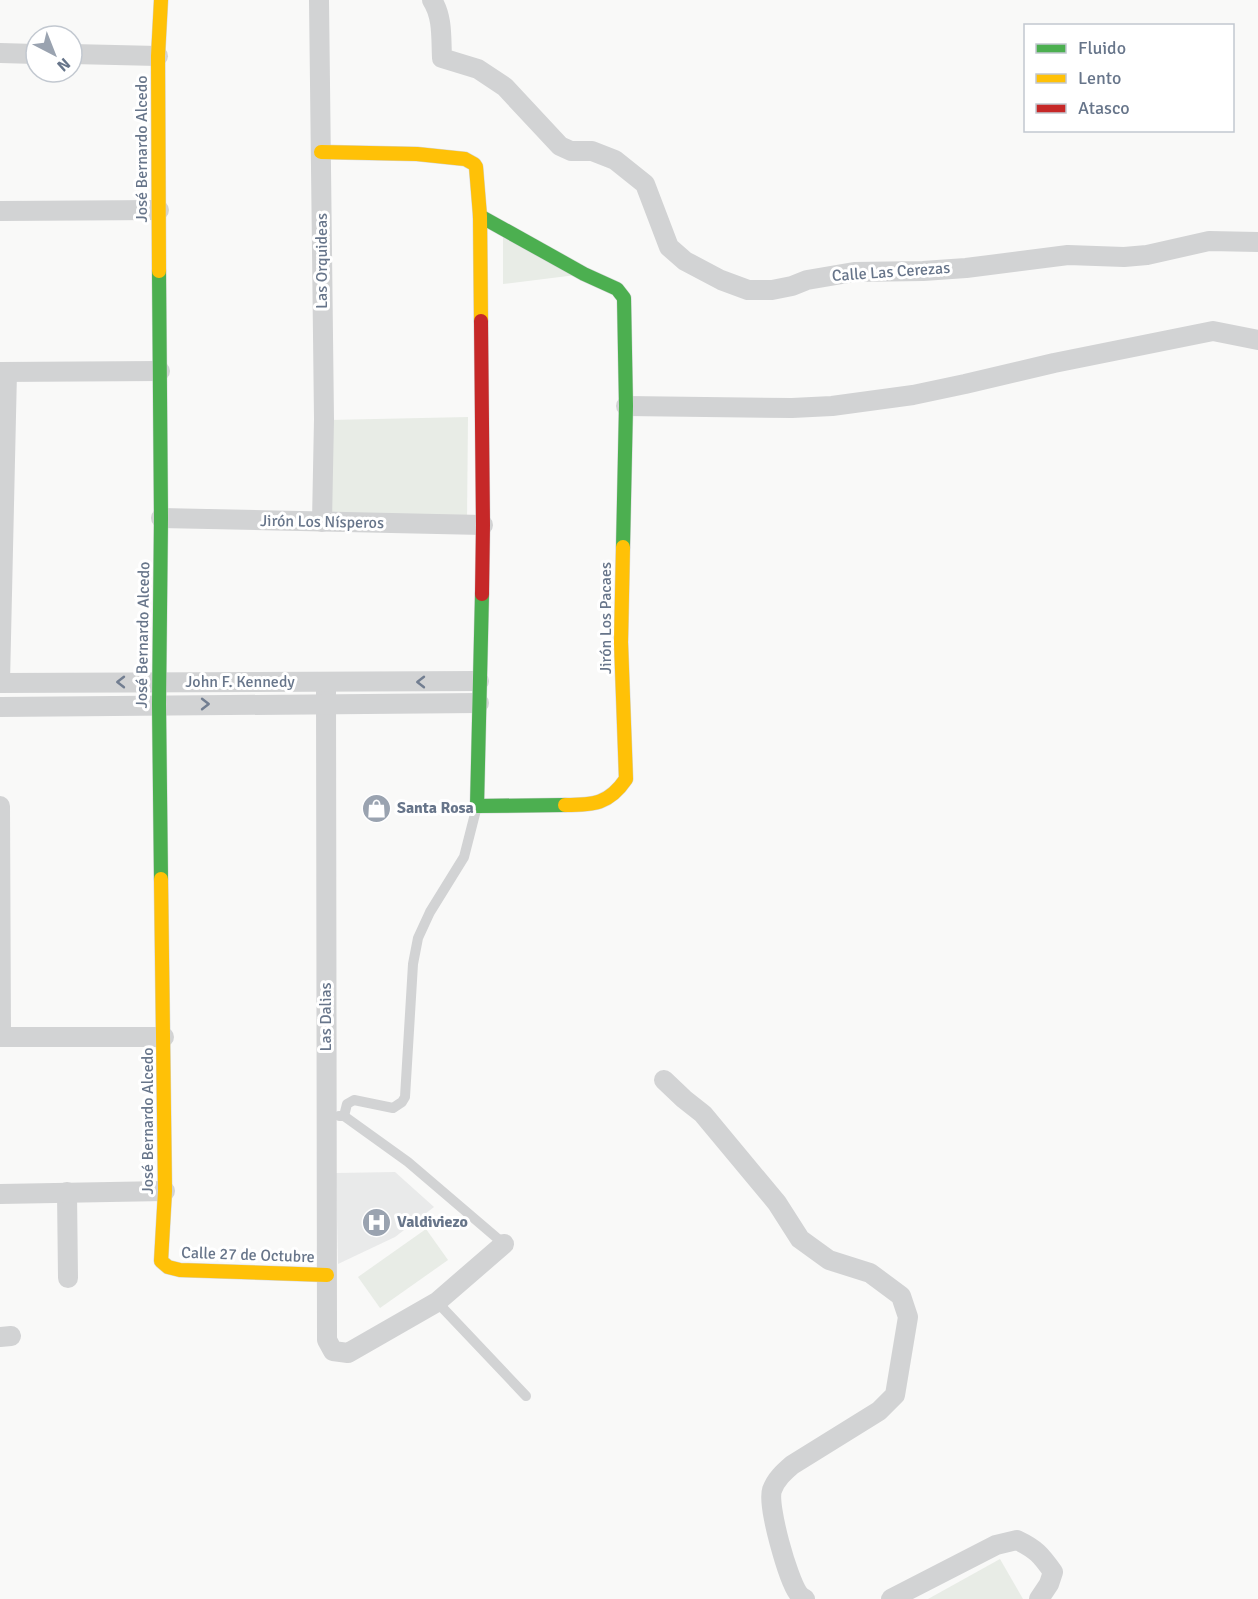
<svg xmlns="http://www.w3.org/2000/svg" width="1258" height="1599" viewBox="0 0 1258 1599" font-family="Signika,sans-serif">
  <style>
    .built { fill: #e9eaea }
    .green { fill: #e8ece6 }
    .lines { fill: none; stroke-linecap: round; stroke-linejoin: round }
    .fast-casing { stroke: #d5d7d8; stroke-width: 15 }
    .slow-casing { stroke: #d5d7d8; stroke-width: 15 }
    .jam-casing { stroke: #d5d7d8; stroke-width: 15 }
    .lane { stroke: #d2d3d4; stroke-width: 10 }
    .street { stroke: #d2d3d4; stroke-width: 20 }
    .fast { stroke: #4caf50; stroke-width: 14 }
    .slow { stroke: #ffc107; stroke-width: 14 }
    .jam { stroke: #c62828; stroke-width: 14 }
    .oneway { stroke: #727e91 }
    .labels { text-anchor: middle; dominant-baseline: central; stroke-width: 6; stroke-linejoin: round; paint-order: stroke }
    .street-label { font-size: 16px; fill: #67758a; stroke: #fff }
    .poi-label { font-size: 16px; font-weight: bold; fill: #67758a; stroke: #fff; text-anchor: start }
  </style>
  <rect width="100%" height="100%" fill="#f9f9f8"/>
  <!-- built -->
  <polygon class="built" points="395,1172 434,1207 395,1237 338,1264 336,1173"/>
  <!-- green -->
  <g class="green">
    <polygon points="503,229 584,274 503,284"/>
    <polygon points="468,417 467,521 330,519 329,420"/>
    <polygon points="426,1229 448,1260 380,1308 358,1277"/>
    <polygon points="1000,1559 1023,1599 928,1599"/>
  </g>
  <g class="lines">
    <defs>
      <g id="fast">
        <polyline points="480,216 584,274 617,289 624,298 626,406 623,547"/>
        <polyline points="159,271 161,518 159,704 161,879"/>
        <polyline points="482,594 477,806 565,805"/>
      </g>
      <g id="slow">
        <polyline points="321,152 417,154 465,159 474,164 476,167 480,216 481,321"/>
        <polyline points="159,271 158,56 161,0"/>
        <path d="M565,805c29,0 44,-1 61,-26l-5,-137 2,-95"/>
        <polyline points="161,879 165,1191 161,1261 168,1267 180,1270 327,1275"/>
      </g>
      <polyline id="jam" points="481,321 483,525 482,594"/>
    </defs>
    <!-- fast casing -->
    <use href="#fast" class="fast-casing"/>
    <!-- slow casing -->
    <use href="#slow" class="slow-casing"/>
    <!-- jam casing -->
    <use href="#jam" class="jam-casing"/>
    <!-- lane -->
    <g class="lane">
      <polyline points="339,1116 344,1116 408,1162 504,1244"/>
      <polyline points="344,1116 347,1104 354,1100 393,1108 402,1102 405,1097 413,964 418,938 430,912 464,857 477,806"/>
      <polyline points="437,1302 526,1396"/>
    </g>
    <!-- street -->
    <g class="street">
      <polyline points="319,0 324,419 322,522"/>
      <path d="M432,0c11,17 9,38 10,58l36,11 27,18 55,59 11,5h21l23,9 30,24 24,63 16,14 36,19 27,10h24l20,-4 15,-6 47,-8 69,-1 43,-3 102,-13 56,2 23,-2 62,-14 49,1"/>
      <polyline points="0,53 36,54"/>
      <polyline points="72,54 158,56"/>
      <polyline points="0,211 159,210"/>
      <polyline points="0,372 160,371"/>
      <polyline points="626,406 792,408 832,406 913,395 965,384 1054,363 1213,331 1258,340"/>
      <polyline points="161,518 483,525"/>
      <polyline points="0,682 7,372"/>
      <polyline points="326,682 327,1340 333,1351 348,1353 437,1302 504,1244"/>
      <polyline points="0,683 479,681"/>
      <polyline points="0,707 479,703"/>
      <polyline points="0,806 1,1037"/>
      <polyline points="0,1037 164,1037"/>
      <path d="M664,1080l20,19 19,15 74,89 23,36 29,21 41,13 31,23 7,21 -13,78 -16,16 -87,54c-8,7 -16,14 -20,25 -5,16 16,89 26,103 2,3 3,4 7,6"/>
      <polyline points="67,1192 68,1278"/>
      <polyline points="0,1194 165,1191"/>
      <polyline points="0,1337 11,1336"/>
      <path d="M891,1599l105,-54 21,-5c19,9 24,15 36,32l-4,12 -10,15"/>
    </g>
    <!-- fast -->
    <use href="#fast" class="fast"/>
    <!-- slow -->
    <use href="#slow" class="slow"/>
    <!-- jam -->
    <use href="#jam" class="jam"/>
  </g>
  <!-- one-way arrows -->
  <defs><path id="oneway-chevron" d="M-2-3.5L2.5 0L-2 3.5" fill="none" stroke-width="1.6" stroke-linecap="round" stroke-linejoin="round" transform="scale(1.5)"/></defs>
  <g class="oneway">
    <use href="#oneway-chevron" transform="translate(121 682) rotate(180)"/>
    <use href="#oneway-chevron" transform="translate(421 682) rotate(180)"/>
    <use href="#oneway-chevron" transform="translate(205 704)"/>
  </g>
  <!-- icons -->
  <defs>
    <symbol id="shop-disc" viewBox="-11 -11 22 22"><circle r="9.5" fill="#9aa3b0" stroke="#fff"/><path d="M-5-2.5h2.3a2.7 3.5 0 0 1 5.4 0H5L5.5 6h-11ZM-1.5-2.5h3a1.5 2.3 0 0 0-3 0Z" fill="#fff"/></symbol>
    <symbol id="hospital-disc" viewBox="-11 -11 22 22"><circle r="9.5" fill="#9aa3b0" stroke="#fff"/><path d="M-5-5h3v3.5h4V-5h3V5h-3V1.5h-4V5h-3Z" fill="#fff"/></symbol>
  </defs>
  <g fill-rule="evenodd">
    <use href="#shop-disc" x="360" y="792" width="33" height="33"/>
    <use href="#hospital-disc" x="360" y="1206" width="33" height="33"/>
  </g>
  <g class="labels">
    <!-- street labels -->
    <g class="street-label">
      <text transform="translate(142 149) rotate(-90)">José Bernardo Alcedo</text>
      <text transform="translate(322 261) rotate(-90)">Las Orquideas</text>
      <text transform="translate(891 272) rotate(-4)">Calle Las Cerezas</text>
      <text transform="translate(322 522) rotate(1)">Jirón Los Nísperos</text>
      <text transform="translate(606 618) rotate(-90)">Jirón Los Pacaes</text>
      <text transform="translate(143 635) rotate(-89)">José Bernardo Alcedo</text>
      <text x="240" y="682">John F. Kennedy</text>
      <text transform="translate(326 1017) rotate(-90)">Las Dalias</text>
      <text transform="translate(148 1121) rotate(-90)">José Bernardo Alcedo</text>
      <text transform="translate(248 1255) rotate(2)">Calle 27 de Octubre</text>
    </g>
    <!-- poi labels -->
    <g class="poi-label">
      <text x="397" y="808">Santa Rosa</text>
      <text x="397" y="1222">Valdiviezo</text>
    </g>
  </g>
  <!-- legend -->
  <rect x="1024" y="24" width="210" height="108" fill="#ffffff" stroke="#c2c8d0" stroke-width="1.5"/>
  <rect x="1036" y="44" width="30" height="9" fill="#4caf50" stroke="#c2c8d0" stroke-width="1.5"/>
  <text x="1078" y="54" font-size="18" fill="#67758a">Fluido</text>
  <rect x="1036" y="74" width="30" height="9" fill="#ffc107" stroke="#c2c8d0" stroke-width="1.5"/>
  <text x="1078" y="84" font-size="18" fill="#67758a">Lento</text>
  <rect x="1036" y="104" width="30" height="9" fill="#c62828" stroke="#c2c8d0" stroke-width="1.5"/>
  <text x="1078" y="114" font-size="18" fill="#67758a">Atasco</text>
  <!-- north arrow -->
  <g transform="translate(54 54) rotate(138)"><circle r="28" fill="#ffffff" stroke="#c2c8d0" stroke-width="1.5"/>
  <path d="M0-4.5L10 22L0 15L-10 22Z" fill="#9aa3b0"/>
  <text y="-9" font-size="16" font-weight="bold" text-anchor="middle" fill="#67758a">N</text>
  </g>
</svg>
